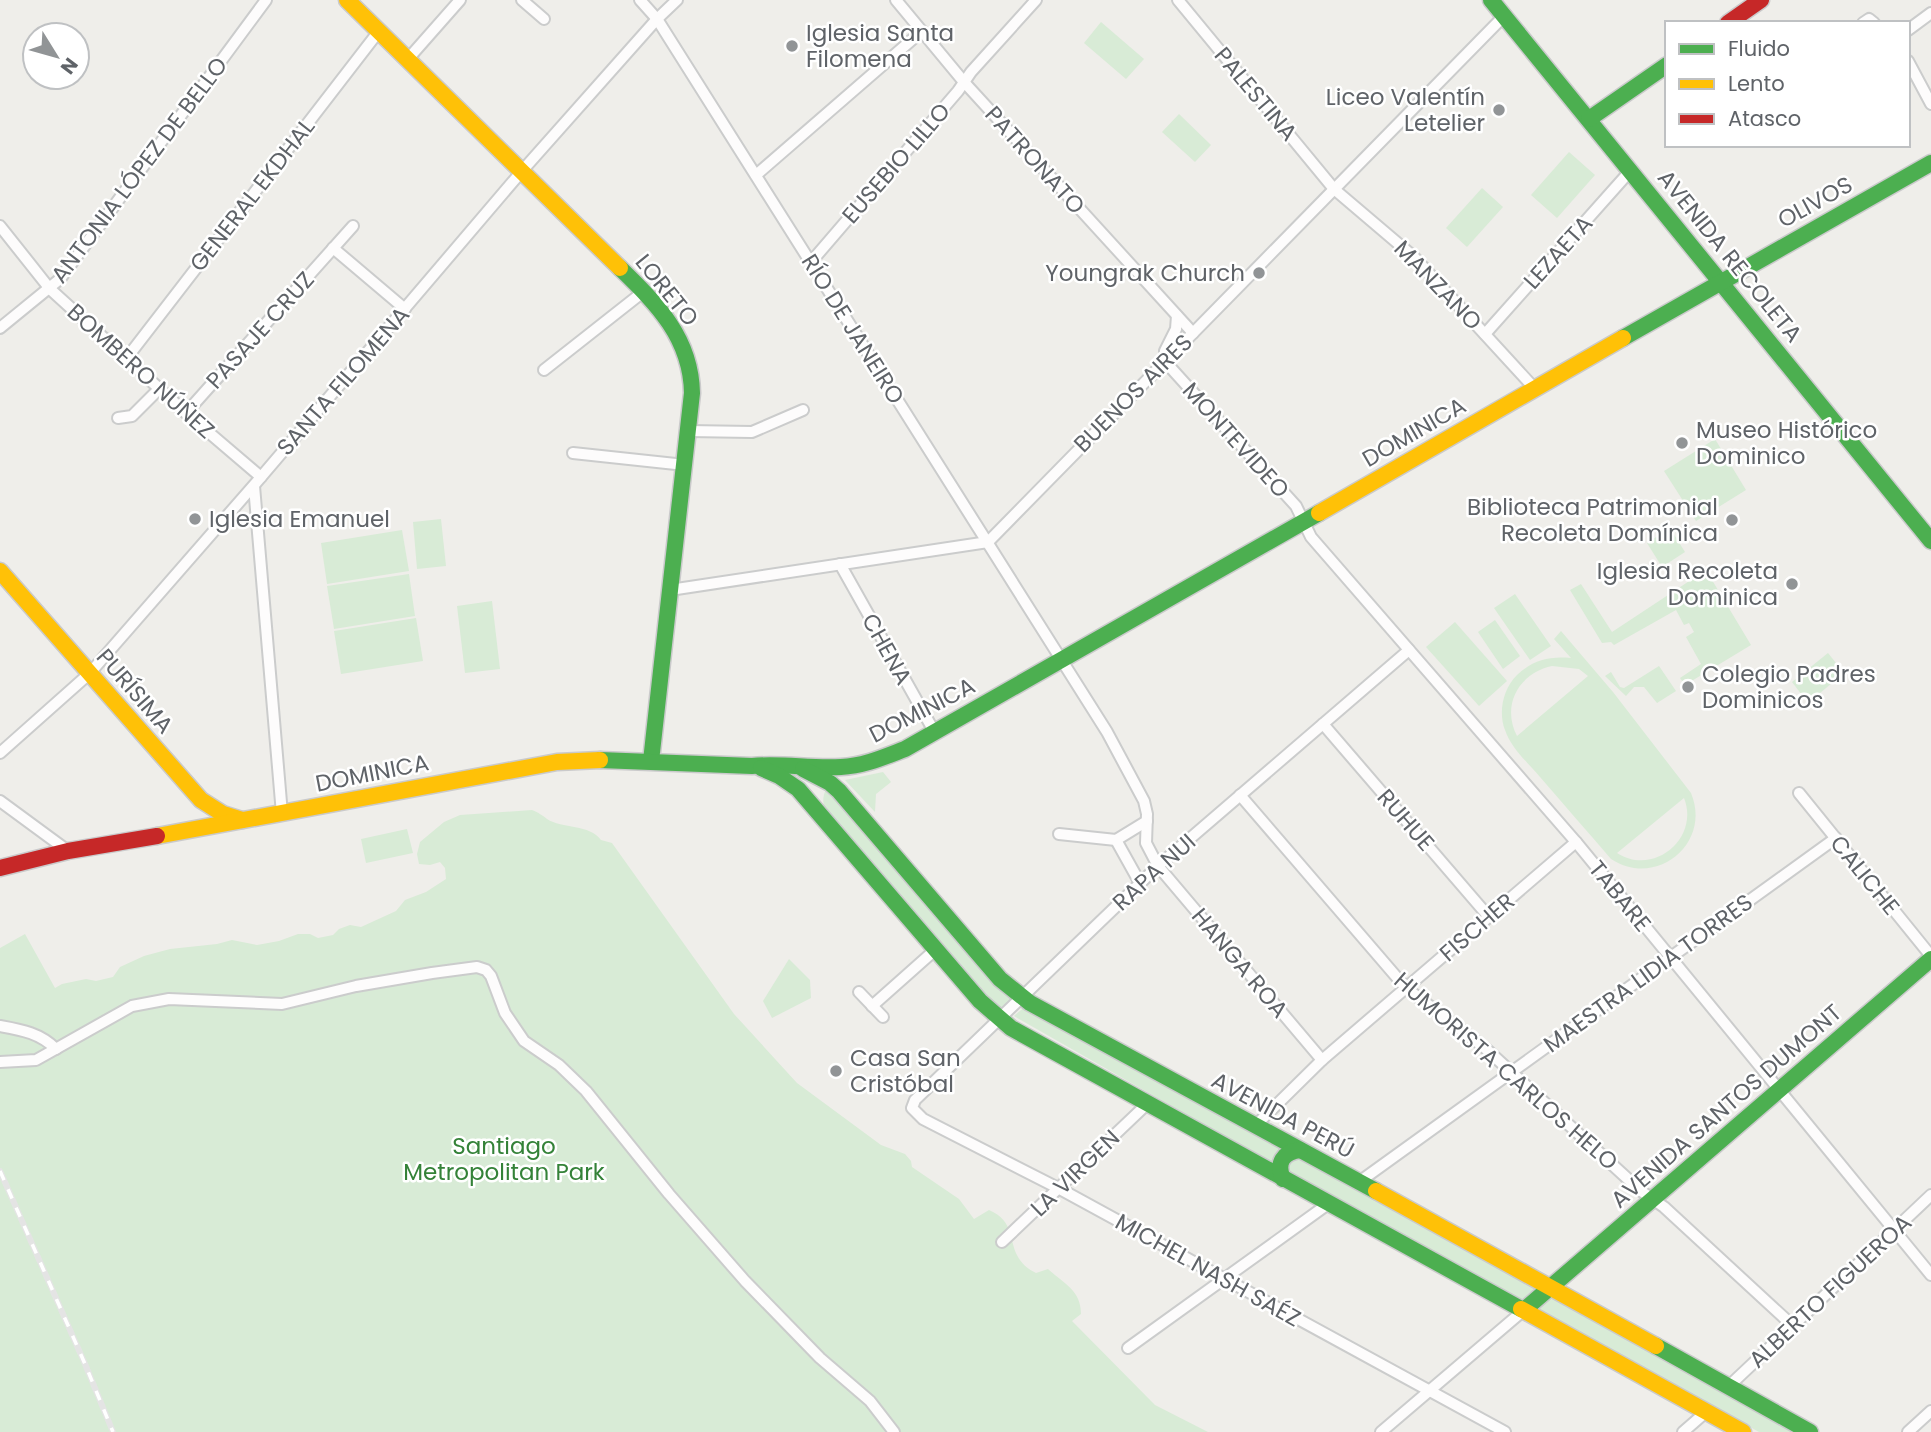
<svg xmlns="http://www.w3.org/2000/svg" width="1931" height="1432" viewBox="0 0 1931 1432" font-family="Poppins,sans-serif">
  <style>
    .green { fill: #d8ebd6; fill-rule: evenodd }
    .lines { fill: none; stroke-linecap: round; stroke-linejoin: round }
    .street-casing { stroke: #cbcccc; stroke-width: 14 }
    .fast-casing { stroke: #cacacb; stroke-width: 19 }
    .slow-casing { stroke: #cacacb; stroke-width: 19 }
    .jam-casing { stroke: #cacacb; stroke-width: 19 }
    .street { stroke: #fdfcfc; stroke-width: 10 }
    .fast { stroke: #4caf50; stroke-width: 16 }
    .slow { stroke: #ffc107; stroke-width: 16 }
    .jam { stroke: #c62828; stroke-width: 16 }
    .rail-casing { stroke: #e4e4e4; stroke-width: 6 }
    .rail { stroke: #fff; stroke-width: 3.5; stroke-dasharray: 10; stroke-linecap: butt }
    .poi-dot { fill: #919496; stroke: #fff; stroke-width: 2.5 }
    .labels { text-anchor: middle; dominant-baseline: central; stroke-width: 5; stroke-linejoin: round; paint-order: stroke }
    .poi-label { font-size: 23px; fill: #5f6368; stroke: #fff; text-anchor: start }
    .street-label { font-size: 23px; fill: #5f6368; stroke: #fff }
    .park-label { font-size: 23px; fill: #348238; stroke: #fff }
  </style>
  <rect width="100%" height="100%" fill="#efeeea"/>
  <!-- green -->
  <g class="green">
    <polygon points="1101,22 1144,59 1126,79 1084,43"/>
    <polygon points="1179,114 1211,145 1195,162 1162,132"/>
    <polygon points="1569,152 1595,175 1557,218 1531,195"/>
    <polygon points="1482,188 1503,207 1467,247 1446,228"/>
    <polygon points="1715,439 1746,490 1696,521 1664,471"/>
    <polygon points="441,519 446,566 417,569 413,522"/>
    <polygon points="1670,528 1685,552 1662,567 1647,543"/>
    <polygon points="402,530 409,571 327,584 321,543"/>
    <polygon points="1706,570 1751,645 1685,685 1680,678 1701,664 1686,637 1694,632 1689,623 1684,625 1676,610 1614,645 1611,642 1602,643 1570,590 1581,584 1612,632"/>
    <polygon points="409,574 415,616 334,629 327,586"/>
    <polygon points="1515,594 1551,646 1530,660 1494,608"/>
    <polygon points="492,601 500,669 465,673 457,606"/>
    <polygon points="416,618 423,661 341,674 334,631"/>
    <polygon points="1495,620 1520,656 1503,669 1478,632"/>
    <polygon points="1455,622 1507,681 1479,706 1426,647"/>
    <path d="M1561,631l52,61 78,101c21,50 -34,96 -80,66 -23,-27 -47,-54 -71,-82 -12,-14 -29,-29 -35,-47 -7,-18 -2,-41 12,-55 16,-15 32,-19 54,-17l-17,-19zM1552,666l27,3 9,7 -71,60c-16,-31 2,-63 35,-70zM1684,798c16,40 -30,79 -67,55z"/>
    <polygon points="1828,653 1844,673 1808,703 1792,682"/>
    <polygon points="1659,666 1676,691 1657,703 1644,687 1634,687 1626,696 1605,676 1611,672 1620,687 1624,688"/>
    <polygon points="883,772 891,782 876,794 875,812 845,780"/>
    <path d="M828,785l188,213 -15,13 -172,-193c-7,-13 -8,-20 -1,-33z"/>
    <path d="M532,810c7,3 10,5 15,9 15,10 43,5 54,21l11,3 122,171 63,69 84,62 24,9 6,7 1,6 47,32 15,20 15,-9c35,15 11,45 47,63l12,-4c16,15 33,21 33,45l-9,7 83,84 53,27h-1208v-484l25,-14 30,54 7,-4 24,-5 10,2 17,-4 7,-10 24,-11 26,-7 47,-5 15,-4 25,5 22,-4 19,-7h12l8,4 15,-3 6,-6 11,-4 11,2 35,-16 9,-11 21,-8 20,-13 -1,-11 -5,-6 -10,3 -11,-1 -2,-10 3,-12 24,-20 16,-7z"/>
    <polygon points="407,829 413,853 366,863 361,839"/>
    <polygon points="789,959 810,980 811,998 772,1018 763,1001"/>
    <polygon points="1028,1004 1287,1150 1277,1166 1014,1016"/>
    <polygon points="1303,1156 1537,1287 1521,1300 1292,1175 1287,1165 1291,1158"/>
    <polygon points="1550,1295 1798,1432 1759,1432 1534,1308"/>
  </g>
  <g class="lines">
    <defs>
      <g id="street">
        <polyline points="522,0 544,19"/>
        <polyline points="640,0 657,19 1107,732 1144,801 1147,814 1146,843 1158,866 1322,1060"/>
        <polyline points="896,0 964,82 1193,333"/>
        <polyline points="1178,0 1334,189 1414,257 1535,389"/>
        <polyline points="1863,23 1869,19 1874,23"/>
        <polyline points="1908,30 1931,13"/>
        <polyline points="408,59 460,0"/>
        <polyline points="1908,61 1931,104"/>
        <polyline points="756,175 922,31"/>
        <polyline points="0,226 50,289 186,413 261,477"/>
        <polyline points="333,248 405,309"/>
        <polyline points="811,262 958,91 971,72 1036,0"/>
        <polyline points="1177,316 1176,329 1165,351 1170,367 1296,506 1311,537 1576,842 1931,1275"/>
        <polyline points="0,328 60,279 266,0"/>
        <polyline points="1485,334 1631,170"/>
        <polyline points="126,359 379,31"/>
        <polyline points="544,370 643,292"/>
        <polyline points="186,413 353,226"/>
        <polyline points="118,418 132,416 159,389"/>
        <polyline points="688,431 752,432 803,410"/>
        <polyline points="573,453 685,465"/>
        <polyline points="254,486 282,814"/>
        <polyline points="840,564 935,733"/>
        <polyline points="670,590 988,542 1504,16"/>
        <polyline points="1409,650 1158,866 915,1100 912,1108 923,1119 1060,1189 1505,1432"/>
        <polyline points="1323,724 1489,917"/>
        <polyline points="0,753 90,673 261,477 522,171 657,19 677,0"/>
        <polyline points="1799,793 1931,956"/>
        <polyline points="1240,795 1406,988 1485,1048 1641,1191 1664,1207 1793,1326"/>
        <polyline points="0,801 68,851"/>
        <polyline points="1059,834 1116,840"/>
        <polyline points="1116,840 1140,883"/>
        <polyline points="1116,840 1147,821"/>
        <polyline points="859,992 883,1017"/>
        <polyline points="872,1006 935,950"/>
        <path d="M0,1026c22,4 40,7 56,23"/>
        <polyline points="0,1062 36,1060 132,1006 169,999 282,1004 356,986 432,973 477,967 486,970 491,976 505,1013 524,1041 559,1065 586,1091 669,1194 745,1281 820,1358 870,1401 894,1432"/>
        <polyline points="1255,1126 1322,1060 1576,842"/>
        <polyline points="1359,1182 1836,838"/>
        <polyline points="1002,1242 1147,1104"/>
        <polyline points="1128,1348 1328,1204"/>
        <polyline points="1729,1386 1931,1195"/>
        <polyline points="1381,1432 1524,1310"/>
        <polyline points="1683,1432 1706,1412"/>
        <polyline points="1908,1432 1931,1411"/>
      </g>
      <g id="fast">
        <polyline points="1491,0 1931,541"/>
        <polyline points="1589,119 1667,65"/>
        <path d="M620,268c37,36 71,70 72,125l-41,368"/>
        <polyline points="1623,338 1931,163"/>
        <path d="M600,760l152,6c30,-3 59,3 89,1 23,-1 43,-10 64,-18l414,-236"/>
        <polyline points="761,768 779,776 798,789 980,1001 1011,1028 1521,1309"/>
        <polyline points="803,769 830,783 839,791 1000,979 1030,1003 1376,1191"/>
        <path d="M1283,1179c-7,-16 0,-27 17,-29"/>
        <polyline points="1524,1310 1931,959"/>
        <polyline points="1656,1346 1810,1432"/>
      </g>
      <g id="slow">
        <polyline points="347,0 620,268"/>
        <polyline points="1319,513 1623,338"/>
        <polyline points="0,571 201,800 223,814 242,820"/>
        <polyline points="157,836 557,762 600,760"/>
        <polyline points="1376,1191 1656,1346"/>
        <polyline points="1521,1309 1743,1432"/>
      </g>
      <g id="jam">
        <polyline points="1728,23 1761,0"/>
        <polyline points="0,868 68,851 157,836"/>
      </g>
    </defs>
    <!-- street casing -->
    <use href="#street" class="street-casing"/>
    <!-- fast casing -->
    <use href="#fast" class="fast-casing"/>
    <!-- slow casing -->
    <use href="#slow" class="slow-casing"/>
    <!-- jam casing -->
    <use href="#jam" class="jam-casing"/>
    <!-- street -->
    <use href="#street" class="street"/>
    <!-- fast -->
    <use href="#fast" class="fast"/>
    <!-- slow -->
    <use href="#slow" class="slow"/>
    <!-- jam -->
    <use href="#jam" class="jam"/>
    <defs>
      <polyline id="rail" points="0,1171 85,1364 113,1432"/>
    </defs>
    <!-- rail casing -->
    <use href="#rail" class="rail-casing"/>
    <!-- rail -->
    <use href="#rail" class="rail"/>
  </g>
  <!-- markers -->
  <g class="poi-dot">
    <circle cx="792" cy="46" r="7"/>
    <circle cx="1499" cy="110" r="7"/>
    <circle cx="1259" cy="273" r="7"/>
    <circle cx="1682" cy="443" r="7"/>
    <circle cx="195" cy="519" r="7"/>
    <circle cx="1732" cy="520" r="7"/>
    <circle cx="1792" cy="584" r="7"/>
    <circle cx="1688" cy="687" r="7"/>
    <circle cx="836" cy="1071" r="7"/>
  </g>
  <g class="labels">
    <!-- poi labels -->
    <g class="poi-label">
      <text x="806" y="33">Iglesia Santa<tspan x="806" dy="26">Filomena</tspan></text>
      <text x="1485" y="97" text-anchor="end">Liceo Valentín<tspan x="1485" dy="26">Letelier</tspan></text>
      <text x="1245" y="273" text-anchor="end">Youngrak Church</text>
      <text x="1696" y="430">Museo Histórico<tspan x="1696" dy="26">Dominico</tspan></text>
      <text x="1718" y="507" text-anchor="end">Biblioteca Patrimonial<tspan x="1718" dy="26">Recoleta Domínica</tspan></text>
      <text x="209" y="519">Iglesia Emanuel</text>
      <text x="1778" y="571" text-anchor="end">Iglesia Recoleta<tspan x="1778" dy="26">Dominica</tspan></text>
      <text x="1702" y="674">Colegio Padres<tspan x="1702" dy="26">Dominicos</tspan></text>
      <text x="850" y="1058">Casa San<tspan x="850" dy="26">Cristóbal</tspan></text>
    </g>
    <!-- street labels -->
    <g class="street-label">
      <text transform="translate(1256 94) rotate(50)">PALESTINA</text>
      <text transform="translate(1035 160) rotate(48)">PATRONATO</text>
      <text transform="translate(896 163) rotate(-49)">EUSEBIO LILLO</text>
      <text transform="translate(139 170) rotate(-53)">ANTONIA LÓPEZ DE BELLO</text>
      <text transform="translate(252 195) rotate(-52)">GENERAL EKDHAL</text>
      <text transform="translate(1815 202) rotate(-29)">OLIVOS</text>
      <text transform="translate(1558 252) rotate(-48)">LEZAETA</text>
      <text transform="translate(1730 256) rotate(51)">AVENIDA RECOLETA</text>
      <text transform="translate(1438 285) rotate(46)">MANZANO</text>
      <text transform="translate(667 290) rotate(51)">LORETO</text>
      <text transform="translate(853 329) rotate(58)">RÍO DE JANEIRO</text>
      <text transform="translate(260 330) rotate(-48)">PASAJE CRUZ</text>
      <text transform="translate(141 371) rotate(42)">BOMBERO NÚÑEZ</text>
      <text transform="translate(343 381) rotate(-49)">SANTA FILOMENA</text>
      <text transform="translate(1133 393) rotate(-45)">BUENOS AIRES</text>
      <text transform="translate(1414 432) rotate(-30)">DOMINICA</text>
      <text transform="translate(1236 440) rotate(48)">MONTEVIDEO</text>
      <text transform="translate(887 649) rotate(61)">CHENA</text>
      <text transform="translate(135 691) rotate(49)">PURÍSIMA</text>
      <text transform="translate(922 710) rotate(-27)">DOMINICA</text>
      <text transform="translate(372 773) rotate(-11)">DOMINICA</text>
      <text transform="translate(1406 820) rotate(49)">RUHUE</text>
      <text transform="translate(1154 872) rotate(-42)">RAPA NUI</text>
      <text transform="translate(1865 875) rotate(51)">CALICHE</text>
      <text transform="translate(1620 896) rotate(51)">TABARE</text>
      <text transform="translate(1477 927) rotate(-41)">FISCHER</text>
      <text transform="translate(1240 963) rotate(50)">HANGA ROA</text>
      <text transform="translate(1648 973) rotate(-36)">MAESTRA LIDIA TORRES</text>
      <text transform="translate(1506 1071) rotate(41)">HUMORISTA CARLOS HELO</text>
      <text transform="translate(1726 1106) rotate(-41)">AVENIDA SANTOS DUMONT</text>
      <text transform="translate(1283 1115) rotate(28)">AVENIDA PERÚ</text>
      <text transform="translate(1075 1173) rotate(-44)">LA VIRGEN</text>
      <text transform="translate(1208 1270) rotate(29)">MICHEL NASH SAÉZ</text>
      <text transform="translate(1830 1291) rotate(-43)">ALBERTO FIGUEROA</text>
    </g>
    <!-- park labels -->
    <g class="park-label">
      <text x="504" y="1146">Santiago<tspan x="504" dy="26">Metropolitan Park</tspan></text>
    </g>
  </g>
  <!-- legend -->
  <rect x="1665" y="21" width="245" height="126" fill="#ffffff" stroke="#bfc1c3" stroke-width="2"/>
  <rect x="1679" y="44" width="35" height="10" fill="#4caf50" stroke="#bfc1c3" stroke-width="2"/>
  <text x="1728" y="56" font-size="21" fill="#5f6368">Fluido</text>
  <rect x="1679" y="79" width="35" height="10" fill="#ffc107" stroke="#bfc1c3" stroke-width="2"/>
  <text x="1728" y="91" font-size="21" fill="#5f6368">Lento</text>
  <rect x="1679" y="114" width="35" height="10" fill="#c62828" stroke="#bfc1c3" stroke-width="2"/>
  <text x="1728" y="126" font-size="21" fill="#5f6368">Atasco</text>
  <!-- north arrow -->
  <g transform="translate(56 56) rotate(127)"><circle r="33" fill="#ffffff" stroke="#bfc1c3" stroke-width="2"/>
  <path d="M0-5L12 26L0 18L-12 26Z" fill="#919496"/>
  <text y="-10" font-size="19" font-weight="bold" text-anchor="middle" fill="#5f6368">N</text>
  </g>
</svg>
